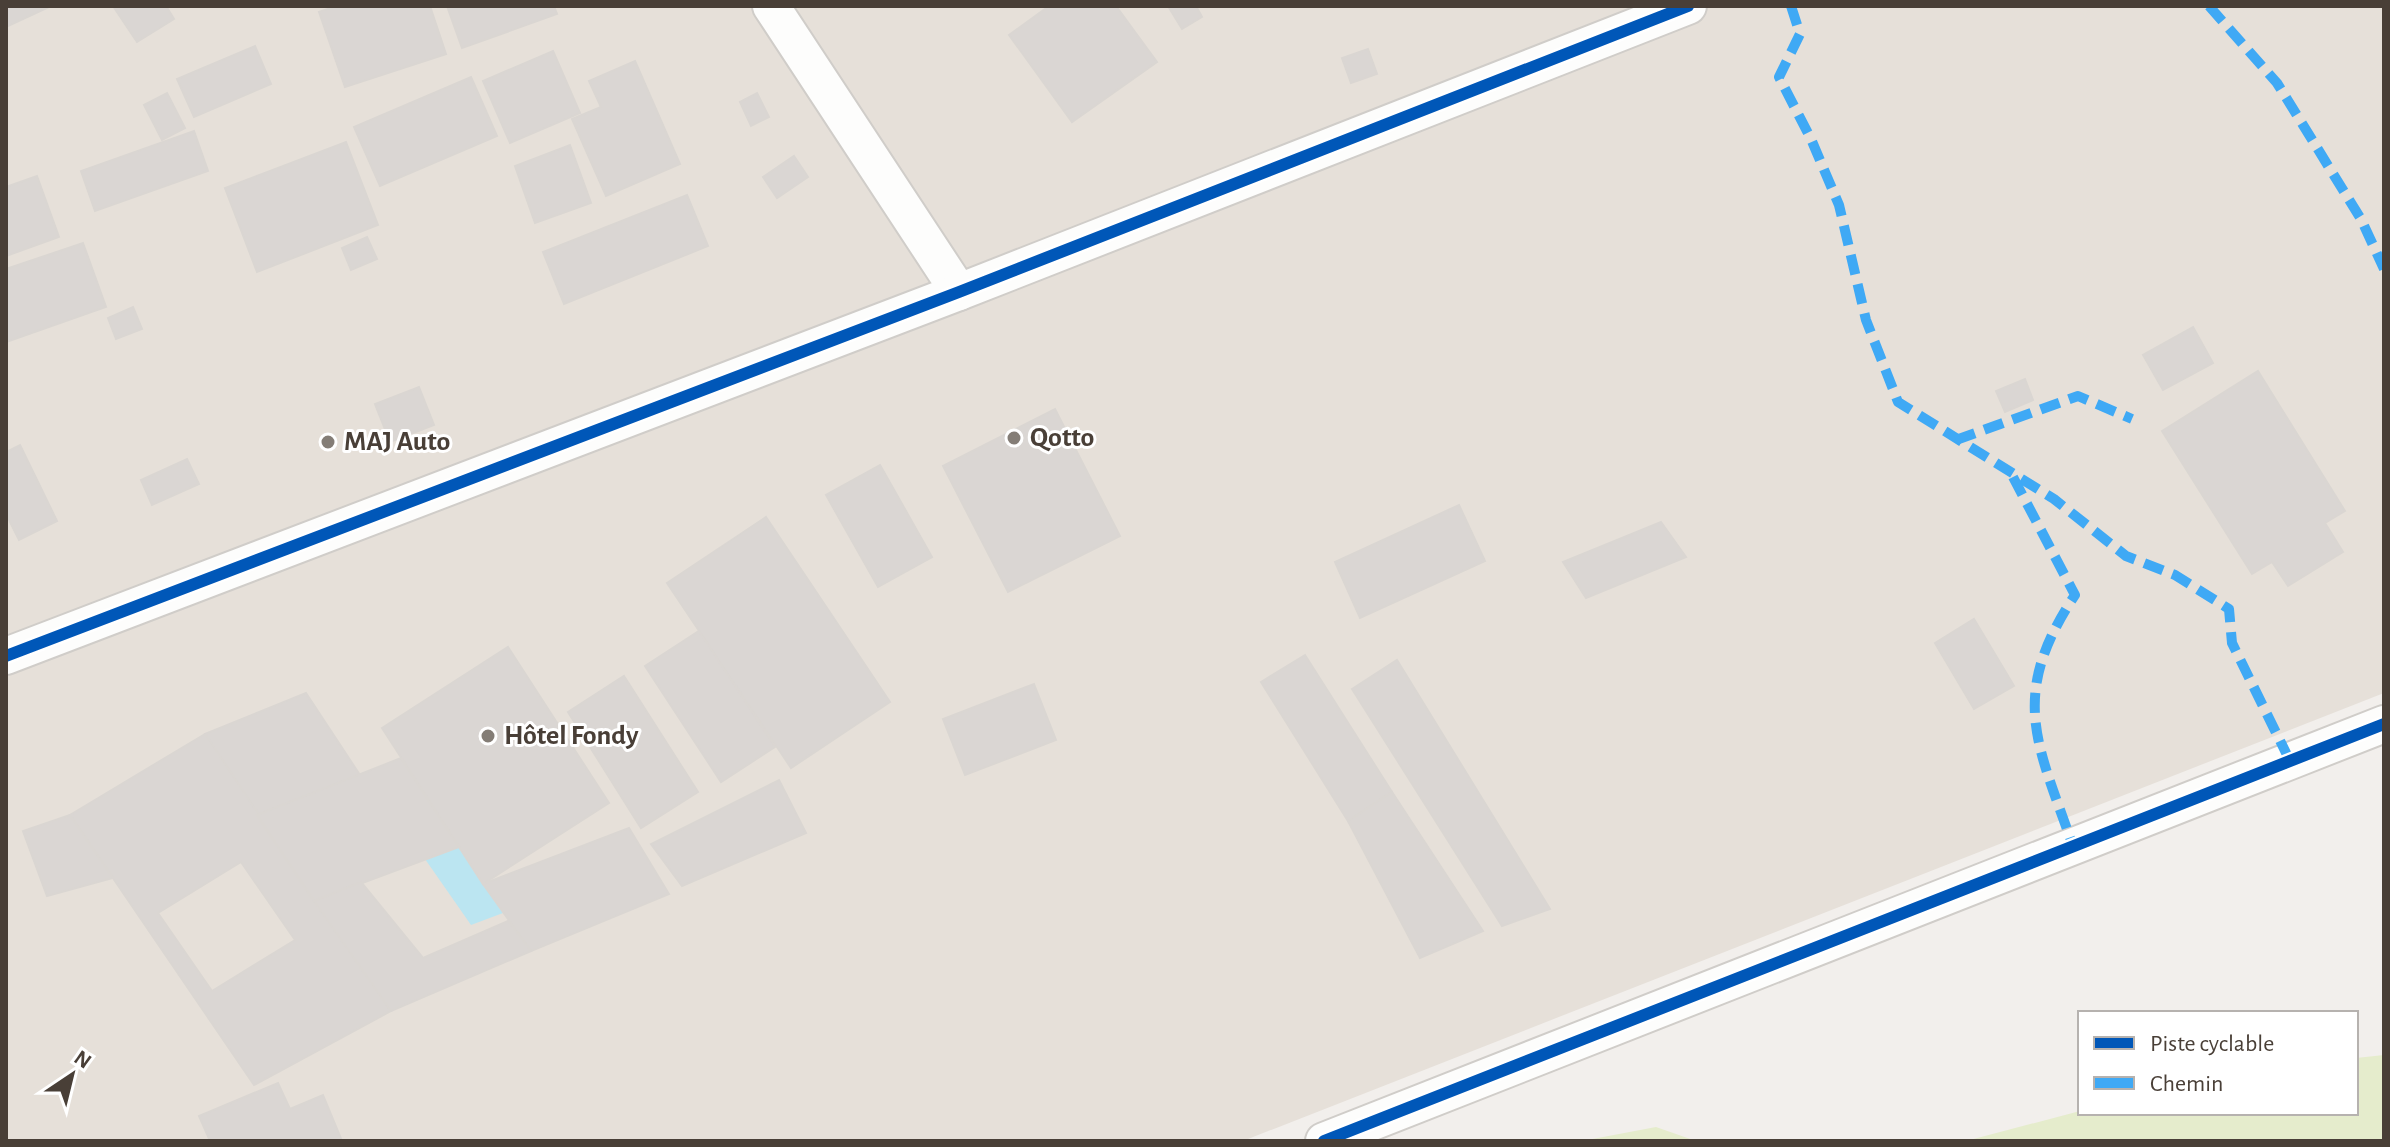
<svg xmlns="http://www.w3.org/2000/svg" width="2390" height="1147" viewBox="0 0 2390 1147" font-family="'Alegreya Sans',sans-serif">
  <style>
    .residential { fill: #e6e0d9 }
    .green { fill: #e5eccc }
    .water { fill: #bbe5f1 }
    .building { fill: #dad6d3; stroke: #dad6d2; stroke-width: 2; fill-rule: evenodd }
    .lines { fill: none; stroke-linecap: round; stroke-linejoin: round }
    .street-casing { stroke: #d0cdc9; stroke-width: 40 }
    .street { stroke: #fdfdfc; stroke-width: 36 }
    .quiet { stroke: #3fa9f5; stroke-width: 10; stroke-dasharray: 20 10; stroke-linecap: butt }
    .cycleway-casing { stroke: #fff; stroke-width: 17 }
    .cycleway { stroke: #0057b8; stroke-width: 12 }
    .poi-dot { fill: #847d76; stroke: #fff; stroke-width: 3 }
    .labels { text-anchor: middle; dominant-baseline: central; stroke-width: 6; stroke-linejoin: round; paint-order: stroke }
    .poi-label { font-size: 28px; font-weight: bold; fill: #493f37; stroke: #fff; text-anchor: start }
  </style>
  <rect width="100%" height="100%" fill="#f2efec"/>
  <!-- residential -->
  <polygon class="residential" points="6,6 2384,6 2384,693 1243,1141 6,1141"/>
  <!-- green -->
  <g class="green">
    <polygon points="2384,1055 2384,1141 1966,1141 2080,1111 2356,1113 2356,1058"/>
    <polygon points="1656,1127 1696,1141 1582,1141"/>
  </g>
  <!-- water -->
  <polygon class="water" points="459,847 503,913 471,925 425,859"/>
  <!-- building -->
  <g class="building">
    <polygon points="6,6 51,6 6,27"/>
    <polygon points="113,6 166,6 174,19 137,42"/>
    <polygon points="337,6 430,6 446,54 345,87 319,12"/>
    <polygon points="447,6 554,6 557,14 462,48"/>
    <polygon points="1049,6 1116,6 1157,62 1072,122 1009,35"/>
    <polygon points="1168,6 1196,6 1202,17 1182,29"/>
    <polygon points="255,46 271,84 194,117 177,79"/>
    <polygon points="1368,49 1377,74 1351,83 1342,58"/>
    <polygon points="553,51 580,113 510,143 483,81"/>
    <polygon points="635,61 680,164 606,196 572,119 601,107 589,81"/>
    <polygon points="471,77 497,136 380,186 354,127"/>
    <polygon points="167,93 185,128 162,140 144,105"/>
    <polygon points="757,93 769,117 751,126 740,102"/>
    <polygon points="194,131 208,171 95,211 81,171"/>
    <polygon points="346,142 378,225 257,272 225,188"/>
    <polygon points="570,145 591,203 535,223 515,166"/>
    <polygon points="794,156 808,177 777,198 763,177"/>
    <polygon points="37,176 59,237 6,256 6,187"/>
    <polygon points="687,195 708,246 564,304 543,252"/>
    <polygon points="367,237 377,259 351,270 342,248"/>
    <polygon points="83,243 106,307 6,342 6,269"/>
    <polygon points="133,307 142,329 116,339 108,318"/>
    <polygon points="2193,327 2213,363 2163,390 2143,355"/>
    <polygon points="2258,371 2345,511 2325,523 2343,552 2288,586 2272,562 2252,574 2162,431"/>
    <polygon points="2025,379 2033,400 2005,412 1996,391"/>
    <polygon points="419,387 434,425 390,442 375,404"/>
    <polygon points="1055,409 1120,536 1008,592 943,466"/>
    <polygon points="20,445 57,521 19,540 6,514 6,452"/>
    <polygon points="187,459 199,484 152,505 141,480"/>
    <polygon points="880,465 932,557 878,587 826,495"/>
    <polygon points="1459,505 1485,561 1360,618 1335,562"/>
    <polygon points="766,517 890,702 791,768 667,583"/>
    <polygon points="1661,522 1686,557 1586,598 1563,562"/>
    <polygon points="1974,619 2014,686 1974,709 1935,643"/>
    <polygon points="699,631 775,747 721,782 645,666"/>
    <polygon points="508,647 609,803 483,884 382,728"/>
    <polygon points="1305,655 1392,792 1348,821 1261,682"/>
    <polygon points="1397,660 1550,909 1502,926 1352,689"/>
    <polygon points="624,676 698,792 641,828 568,712"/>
    <polygon points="1034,684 1056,740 965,775 943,719"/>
    <polygon points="306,693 360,775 257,815 205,734"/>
    <path d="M205,734l186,277 -137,74 -184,-270zM241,862l54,78 -83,51 -54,-78z"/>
    <polygon points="401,758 459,847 314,901 257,815"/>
    <polygon points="779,780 806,833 682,886 651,844"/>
    <polygon points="1392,792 1483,931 1420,958 1348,821"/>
    <polygon points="70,815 113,878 47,896 23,831"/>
    <polygon points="629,828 669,894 531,951 483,884"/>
    <polygon points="361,882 423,958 508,921 531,951 391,1011 314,901"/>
    <polygon points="278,1083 290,1109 323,1095 342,1141 210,1141 199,1116"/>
  </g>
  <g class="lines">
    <defs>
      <g id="street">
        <polyline points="771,6 959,292"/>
        <polyline points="6,656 959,292 1688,6"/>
        <polyline points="1324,1141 2384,724"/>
      </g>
    </defs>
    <!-- street casing -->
    <use href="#street" class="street-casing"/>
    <!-- street -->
    <use href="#street" class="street"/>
    <!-- quiet -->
    <g class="quiet">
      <polyline points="1791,6 1800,34 1779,77 1811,139 1839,205 1866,320 1898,402 2054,499 2126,556 2175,575 2229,609 2232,643 2290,761"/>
      <polyline points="2209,6 2277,83 2361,219 2384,269"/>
      <polyline points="1956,440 2078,396 2132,419"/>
      <path d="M2013,477l62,118c-67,101 -38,148 -2,251"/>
    </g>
    <defs>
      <g id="cycleway">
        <polyline points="6,656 959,292 1688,6"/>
        <polyline points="1324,1141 2384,724"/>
      </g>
    </defs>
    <!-- cycleway casing -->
    <use href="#cycleway" class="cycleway-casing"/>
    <!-- cycleway -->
    <use href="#cycleway" class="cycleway"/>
  </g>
  <!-- markers -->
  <g class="poi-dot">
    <circle cx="1014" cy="438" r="8"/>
    <circle cx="328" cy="442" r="8"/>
    <circle cx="488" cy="736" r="8"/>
  </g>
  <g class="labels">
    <!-- poi labels -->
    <g class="poi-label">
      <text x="1030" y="438">Qotto</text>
      <text x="344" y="442">MAJ Auto</text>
      <text x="504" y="736">Hôtel Fondy</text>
    </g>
  </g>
  <!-- border -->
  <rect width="2390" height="1147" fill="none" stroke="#493f37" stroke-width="16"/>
  <!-- legend -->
  <rect x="2078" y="1011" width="280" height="104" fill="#ffffff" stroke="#b6b2af" stroke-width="2"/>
  <rect x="2094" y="1037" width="40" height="12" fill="#0057b8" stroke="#b6b2af" stroke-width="2"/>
  <text x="2150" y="1051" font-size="24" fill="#493f37">Piste cyclable</text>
  <rect x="2094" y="1077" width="40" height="12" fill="#3fa9f5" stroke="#b6b2af" stroke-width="2"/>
  <text x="2150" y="1091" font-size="24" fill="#493f37">Chemin</text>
  <!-- north arrow -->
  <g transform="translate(72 1075) rotate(35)" stroke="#ffffff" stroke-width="6" paint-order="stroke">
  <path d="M0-6L14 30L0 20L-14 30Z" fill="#493f37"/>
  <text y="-12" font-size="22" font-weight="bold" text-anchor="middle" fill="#493f37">N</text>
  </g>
</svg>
